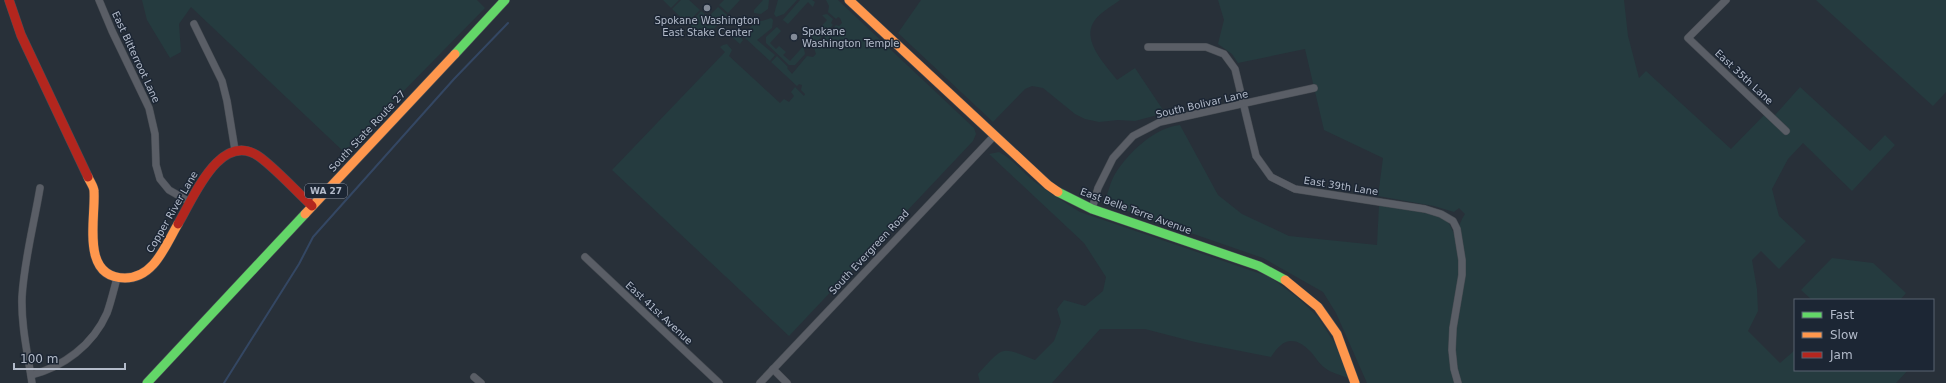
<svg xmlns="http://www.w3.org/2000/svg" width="1946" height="383" viewBox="0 0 1946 383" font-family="'DejaVu Sans',sans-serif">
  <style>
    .green { fill: #253b3f }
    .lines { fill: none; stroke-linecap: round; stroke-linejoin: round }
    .stream { stroke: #344763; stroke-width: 2 }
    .street-casing { stroke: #474c53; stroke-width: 8 }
    .fast-casing { stroke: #474c53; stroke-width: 10 }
    .slow-casing { stroke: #474c53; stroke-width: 10 }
    .jam-casing { stroke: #474c53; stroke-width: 10 }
    .street { stroke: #5a5e66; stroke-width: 7 }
    .fast { stroke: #63d668; stroke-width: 9 }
    .slow { stroke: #ff974d; stroke-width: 9 }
    .jam { stroke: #b3261e; stroke-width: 9 }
    .poi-dot { fill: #828a97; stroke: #1c2634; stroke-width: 1.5 }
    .labels { text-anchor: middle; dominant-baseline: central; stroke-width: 3; stroke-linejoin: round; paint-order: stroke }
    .shield { fill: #1c2634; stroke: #868e9d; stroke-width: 1 }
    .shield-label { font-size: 9px; font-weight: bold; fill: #b3bbca }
    .poi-label { font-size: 10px; fill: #b3bbca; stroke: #1c2634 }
    .street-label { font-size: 10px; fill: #b3bbca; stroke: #1c2634 }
  </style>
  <rect width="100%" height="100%" fill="#283039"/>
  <!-- green -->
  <g class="green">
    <polygon points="142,0 477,0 485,8 344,152 191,7 179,24 181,52 170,58 147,20"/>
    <polygon points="663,0 679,0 671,8"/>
    <polygon points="681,0 689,0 700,10 687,23 672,9"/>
    <polygon points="724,0 740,0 728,13 719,5"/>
    <polygon points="763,0 769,0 768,9 761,14 754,13 754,10"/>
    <polygon points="778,0 797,0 784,14 776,17 774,14"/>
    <polygon points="800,0 812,0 815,2 813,7 808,2 788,24 783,20 781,22"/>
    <polygon points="826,0 838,0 974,128 976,134 973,141 789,336 612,170 725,52 720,47 723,45 727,44 732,50 729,56 780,103 784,99 789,102 794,96 791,92 795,87 804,96 805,94 801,90 802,85 799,84 797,86 771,62 777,56 788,67 787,68 792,74 807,56 813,57 816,54 814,48 836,25 839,26 842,23 840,18 838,17 836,19 828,12 829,6"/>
    <path d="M921,0h199c-8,6 -19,12 -25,20 -15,20 10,44 22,60l18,-12 30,45 -30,8 -17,-1 -19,2 -14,-3 -10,-5 -32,-26 -11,-2 -7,3 -32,33 -95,-89z"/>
    <path d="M1218,0h406l4,36 11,42 7,-7 85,78 38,-39 6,5 25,-28 70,64 15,-16 10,10 -43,46 -49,-48 -15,16 -16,30 7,27 27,25 -27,28 -18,-18 -9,9 5,29 1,22 -10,20 32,32 15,-13v20h113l-12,13h-529l-31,-70 -13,-21 -60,-34 -159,-55c4,-9 6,-21 11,-29 14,-22 39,-46 65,-49l38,70 24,19 47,22 88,9 2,-40 59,10 10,6 7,15c4,-8 5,-15 10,-22l-6,-6 -5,4 -20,-6 -56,-10 5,-38 -59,-28 -19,-81 -67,14 -6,-9 -14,-10 6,-24z"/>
    <polygon points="1816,0 1946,0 1946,92 1933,106"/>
    <polygon points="718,7 727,15 704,39 689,24 701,11 708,17"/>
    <polygon points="827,14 833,19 831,23 833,25 813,46 808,45 804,49 805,54 795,65 789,65 766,43 766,37 779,25 777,27 781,31 770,43 776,49 779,46 786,52 783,55 790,61 827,20 822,15"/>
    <polygon points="771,18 773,20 772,28 757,40 775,55 770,61 743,36 756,21 762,21"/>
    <polygon points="735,31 743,40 740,44 732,37"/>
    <path d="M999,152c12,6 21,17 31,26 16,13 33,23 50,34l190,65 28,21 20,19 17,27 13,34c-7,-3 -17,-5 -23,-10 -6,-4 -10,-12 -15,-17 -16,-16 -28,-12 -39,6l-76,-15 -50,-13h-45l-48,54h-72l-2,-9c26,-28 22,-28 57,-14l19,-19 7,-19 -4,-13 7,-9 21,6 18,-15 3,-14 -22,-34 -95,-89z"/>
    <polygon points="1832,258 1873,263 1906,293 1900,300 1812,300 1801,290"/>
  </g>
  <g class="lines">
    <!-- stream -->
    <polyline class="stream" points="224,383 299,264 313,237 454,79 508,23"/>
    <defs>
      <g id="street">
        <polyline points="99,0 112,31 149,108 155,134 156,165 160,179 169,190 190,202"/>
        <polyline points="1726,0 1688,38 1786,131"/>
        <polyline points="194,24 222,81 227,101 235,150"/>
        <polyline points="1148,47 1206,47 1224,54 1235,69 1256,156 1271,177 1295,189 1425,209 1441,214 1453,221 1457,229 1462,260 1462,275 1453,328 1452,350 1454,369 1458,383"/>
        <polyline points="1092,209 1098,188 1113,158 1133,136 1160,122 1314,88"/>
        <polyline points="585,257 719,383"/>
        <polyline points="773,369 787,383"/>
        <path d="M31,375c32,-8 62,-30 76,-62 4,-11 7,-24 10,-35"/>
        <polyline points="474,377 481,383"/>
        <path d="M32,383c-4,-28 -11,-57 -10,-86 2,-36 12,-73 18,-109"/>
        <polyline points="760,383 994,136"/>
      </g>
      <g id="fast">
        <polyline points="455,54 505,0"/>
        <polyline points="1058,192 1092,209 1259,266 1285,280"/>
        <polyline points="147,383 305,214"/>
      </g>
      <g id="slow">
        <polyline points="849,0 1048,185 1058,192"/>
        <path d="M88,177c2,5 6,10 6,14 2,27 -14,87 31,87 29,0 40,-32 53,-54"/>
        <polyline points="305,214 455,54"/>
        <polyline points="1285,280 1318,307 1337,334 1355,383"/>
      </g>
      <g id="jam">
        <polyline points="9,0 21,35 88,177"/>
        <path d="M178,224c15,-25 43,-97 83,-66 18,14 34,32 51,48"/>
      </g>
    </defs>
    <!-- street casing -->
    <use href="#street" class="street-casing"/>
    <!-- fast casing -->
    <use href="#fast" class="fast-casing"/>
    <!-- slow casing -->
    <use href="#slow" class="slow-casing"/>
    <!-- jam casing -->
    <use href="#jam" class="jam-casing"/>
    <!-- street -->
    <use href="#street" class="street"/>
    <!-- fast -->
    <use href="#fast" class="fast"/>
    <!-- slow -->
    <use href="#slow" class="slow"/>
    <!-- jam -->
    <use href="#jam" class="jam"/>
  </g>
  <!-- markers -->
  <g class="poi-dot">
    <circle cx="707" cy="8" r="4"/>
    <circle cx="794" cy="37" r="4"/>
  </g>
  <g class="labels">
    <!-- shield labels -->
    <rect class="shield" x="305" y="184" width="42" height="14" rx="3"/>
    <g class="shield-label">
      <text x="326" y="191">WA 27</text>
    </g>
    <!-- poi labels -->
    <g class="poi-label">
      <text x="707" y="20">Spokane Washington<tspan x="707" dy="12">East Stake Center</tspan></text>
      <text x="802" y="31" text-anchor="start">Spokane<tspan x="802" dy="12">Washington Temple</tspan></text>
    </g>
    <!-- street labels -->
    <g class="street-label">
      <text transform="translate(136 57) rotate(65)">East Bitterroot Lane</text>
      <text transform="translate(1744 77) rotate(43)">East 35th Lane</text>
      <text transform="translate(1202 104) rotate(-13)">South Bolivar Lane</text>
      <text transform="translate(367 131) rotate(-47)">South State Route 27</text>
      <text transform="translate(1341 186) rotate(9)">East 39th Lane</text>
      <text transform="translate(1136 211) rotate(20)">East Belle Terre Avenue</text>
      <text transform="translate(172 212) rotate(-60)">Copper River Lane</text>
      <text transform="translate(869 252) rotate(-47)">South Evergreen Road</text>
      <text transform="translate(659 313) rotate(43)">East 41st Avenue</text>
    </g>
  </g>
  <!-- legend -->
  <rect x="1794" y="299" width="140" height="72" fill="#1c2634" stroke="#586270"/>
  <rect x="1802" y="312" width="20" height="6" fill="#63d668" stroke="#586270"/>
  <text x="1830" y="319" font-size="12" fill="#b3bbca">Fast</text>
  <rect x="1802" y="332" width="20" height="6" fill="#ff974d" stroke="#586270"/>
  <text x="1830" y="339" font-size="12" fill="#b3bbca">Slow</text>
  <rect x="1802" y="352" width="20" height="6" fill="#b3261e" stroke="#586270"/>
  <text x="1830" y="359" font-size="12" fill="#b3bbca">Jam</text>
  <!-- scale -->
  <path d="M14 363v6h111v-6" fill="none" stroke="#b3bbca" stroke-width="2"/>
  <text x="20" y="363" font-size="12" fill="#b3bbca" stroke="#1c2634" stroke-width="3" paint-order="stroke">100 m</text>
</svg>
